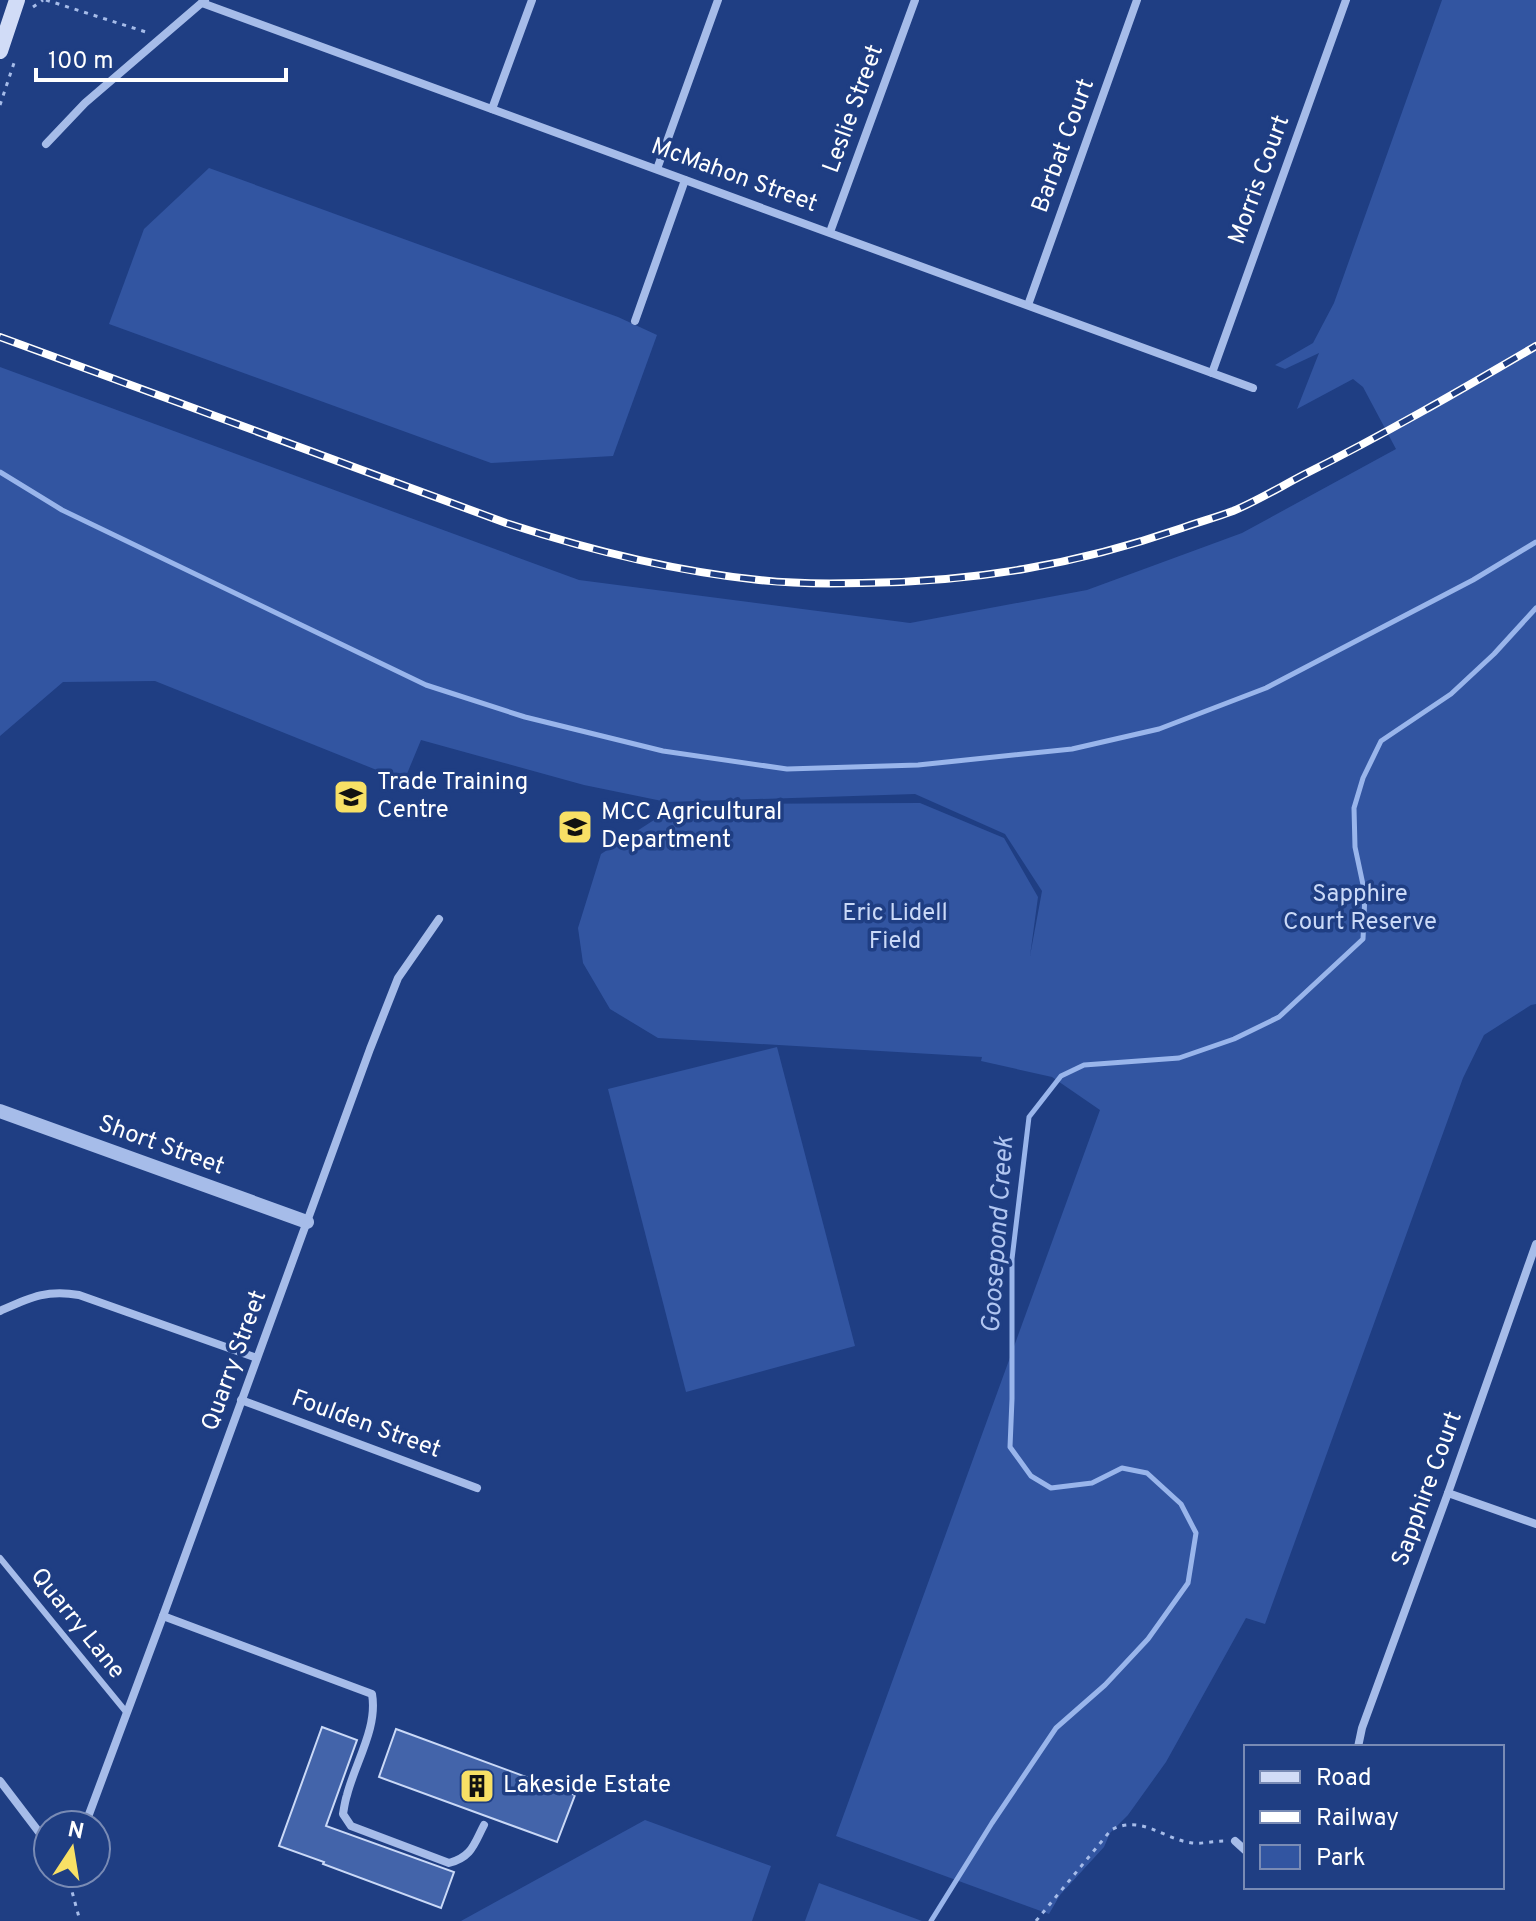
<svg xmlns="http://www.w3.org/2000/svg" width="1536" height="1921" viewBox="0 0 1536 1921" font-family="Overpass,sans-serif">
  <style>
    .green { fill: #3255a1 }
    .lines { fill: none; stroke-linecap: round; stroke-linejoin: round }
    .stream { stroke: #99b5eb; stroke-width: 5 }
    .building { fill: #4364aa; stroke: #cad9f7; stroke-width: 2 }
    .path { stroke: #a6bce9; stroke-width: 3; stroke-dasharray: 4 6; stroke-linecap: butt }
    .service { stroke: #a6bce9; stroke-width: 6 }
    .minor { stroke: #a6bce9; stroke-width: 8 }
    .tertiary { stroke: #a6bce9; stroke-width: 14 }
    .secondary { stroke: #d1dcf7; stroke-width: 16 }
    .rail-casing { stroke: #fff; stroke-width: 8 }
    .rail { stroke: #1f3e83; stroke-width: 5; stroke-dasharray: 15; stroke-linecap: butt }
    .labels { text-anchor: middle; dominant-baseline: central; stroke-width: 7; stroke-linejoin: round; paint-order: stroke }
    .street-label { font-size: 24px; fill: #fff; stroke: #1f3e83 }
    .poi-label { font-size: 24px; fill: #fff; stroke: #1f3e83; text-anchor: start }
    .park-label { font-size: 24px; fill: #cad9f7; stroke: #1f3e83 }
    .water-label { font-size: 26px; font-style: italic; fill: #b1c6f1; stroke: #1f3e83 }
  </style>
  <rect width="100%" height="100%" fill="#1f3e83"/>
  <!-- green -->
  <g class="green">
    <polygon points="1442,0 1536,0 1536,1004 1531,1005 1484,1035 1463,1078 1265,1624 1246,1618 1166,1762 1128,1815 1110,1833 1104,1847 1060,1895 1049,1914 836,1836 1100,1110 1052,1077 981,1061 982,1057 658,1038 610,1009 583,963 578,928 601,854 679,804 920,803 1004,838 1038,897 1030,956 1042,891 1005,834 915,794 667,802 584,785 421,740 404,781 155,681 63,682 0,736 0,367 579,580 910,623 1087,590 1242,533 1396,449 1363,387 1353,379 1297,409 1319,353 1285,369 1275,365 1313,343 1334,303"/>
    <polygon points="209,168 618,317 657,335 613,456 491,463 109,324 144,229"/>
    <polygon points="777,1047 855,1346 686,1392 608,1089"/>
    <polygon points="645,1820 771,1866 752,1921 461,1921"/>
    <polygon points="819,1883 922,1921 805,1921"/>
  </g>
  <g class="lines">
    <!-- stream -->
    <g class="stream">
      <polyline points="0,472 62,510 426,685 525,717 663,751 787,769 918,765 1072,749 1159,729 1266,688 1473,580 1536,542"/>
      <polyline points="931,1921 992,1823 1056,1728 1105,1685 1148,1639 1188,1583 1196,1533 1181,1504 1147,1473 1122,1468 1092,1483 1051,1488 1031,1476 1010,1447 1012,1399 1012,1259 1029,1117 1061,1076 1084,1065 1179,1058 1234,1039 1279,1017 1363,939 1365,894 1355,847 1354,808 1363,778 1381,741 1451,694 1494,654 1536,608"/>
    </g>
  </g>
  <!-- building -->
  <g class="building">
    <polygon points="322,1727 357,1740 326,1826 454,1872 441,1908 323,1864 324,1862 279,1846"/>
    <polygon points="396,1729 575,1795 557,1842 379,1777"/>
  </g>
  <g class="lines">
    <!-- path -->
    <g class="path">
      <polyline points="46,0 149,33"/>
      <polyline points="33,7 43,0"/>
      <polyline points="0,105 15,60"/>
      <polyline points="67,1873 80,1921"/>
      <path d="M1036,1921l75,-91c30,-16 52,9 81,13 10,1 22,-2 33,-2"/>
    </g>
    <!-- service -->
    <polyline class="service" points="0,1558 127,1713"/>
    <!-- minor -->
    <g class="minor">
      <polyline points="202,3 1253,388"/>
      <polyline points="492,109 532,0"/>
      <polyline points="46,144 85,103 205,0"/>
      <polyline points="657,169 718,0"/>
      <polyline points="830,232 915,0"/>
      <polyline points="1028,305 1137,0"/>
      <polyline points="635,321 685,180"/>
      <polyline points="1212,373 1346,0"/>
      <path d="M0,1311c29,-13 46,-22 79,-16l178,63"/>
      <polyline points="241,1400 477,1488"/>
      <polyline points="1448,1493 1536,1524"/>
      <path d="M163,1616l209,78c6,34 -17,69 -25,101 -2,6 -3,13 -4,19l8,12 98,37c23,-6 25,-19 35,-38"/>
      <polyline points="1358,1747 1362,1728 1448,1493 1536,1244"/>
      <polyline points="0,1781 48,1844"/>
      <polyline points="85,1825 163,1616 370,1049 398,978 439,919"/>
      <polyline points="1235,1841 1246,1851"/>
    </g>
    <!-- tertiary -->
    <polyline class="tertiary" points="0,1111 307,1222"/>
    <!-- secondary -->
    <polyline class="secondary" points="0,51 17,0"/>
    <defs>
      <path id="rail" d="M0,337l506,186c83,27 166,48 253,57 34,4 68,4 103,3 112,-1 213,-18 320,-55 17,-6 35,-11 51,-17 24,-10 47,-24 70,-36 80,-40 156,-84 233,-129"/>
    </defs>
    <!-- rail casing -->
    <use href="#rail" class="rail-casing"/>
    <!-- rail -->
    <use href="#rail" class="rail"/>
  </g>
  <!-- icons -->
  <defs>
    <symbol id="university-square" viewBox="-11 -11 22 22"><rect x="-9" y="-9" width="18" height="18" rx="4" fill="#f8e065" stroke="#1f3e83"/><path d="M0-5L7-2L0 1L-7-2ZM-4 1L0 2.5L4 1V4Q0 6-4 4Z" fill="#111"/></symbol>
    <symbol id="building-square" viewBox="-11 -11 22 22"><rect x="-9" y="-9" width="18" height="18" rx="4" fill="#f8e065" stroke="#1f3e83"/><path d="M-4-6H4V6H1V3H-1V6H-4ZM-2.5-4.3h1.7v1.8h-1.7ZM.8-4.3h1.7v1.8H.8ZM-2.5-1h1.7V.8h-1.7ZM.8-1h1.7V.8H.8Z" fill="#111"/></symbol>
  </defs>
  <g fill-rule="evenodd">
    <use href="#university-square" x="331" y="777" width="40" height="40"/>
    <use href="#university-square" x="555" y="807" width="40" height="40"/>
    <use href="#building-square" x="457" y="1766" width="40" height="40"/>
  </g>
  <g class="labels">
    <!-- street labels -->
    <g class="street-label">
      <text transform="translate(854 109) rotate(-70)">Leslie Street</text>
      <text transform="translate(1064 146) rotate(-70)">Barbat Court</text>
      <text transform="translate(734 176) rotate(20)">McMahon Street</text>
      <text transform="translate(1260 180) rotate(-70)">Morris Court</text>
      <text transform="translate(161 1146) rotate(20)">Short Street</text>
      <text transform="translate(235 1361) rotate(-70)">Quarry Street</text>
      <text transform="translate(366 1425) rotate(20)">Foulden Street</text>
      <text transform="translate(1428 1489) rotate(-70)">Sapphire Court</text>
      <text transform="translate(77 1624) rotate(51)">Quarry Lane</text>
    </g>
    <!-- poi labels -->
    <g class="poi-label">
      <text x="377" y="783">Trade Training<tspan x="377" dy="28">Centre</tspan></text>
      <text x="601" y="813">MCC Agricultural<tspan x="601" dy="28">Department</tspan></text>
      <text x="503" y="1786">Lakeside Estate</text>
    </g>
    <!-- park labels -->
    <g class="park-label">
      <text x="1360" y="895">Sapphire<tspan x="1360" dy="28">Court Reserve</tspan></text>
      <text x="895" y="914">Eric Lidell<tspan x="895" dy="28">Field</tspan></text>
    </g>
    <!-- water labels -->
    <g class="water-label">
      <text transform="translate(999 1235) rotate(-86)">Goosepond Creek</text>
    </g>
  </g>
  <!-- legend -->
  <rect x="1244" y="1745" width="260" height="144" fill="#1f3e83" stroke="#798bb5" stroke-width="2"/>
  <rect x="1260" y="1771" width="40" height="12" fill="#d1dcf7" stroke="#798bb5" stroke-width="2"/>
  <text x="1316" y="1785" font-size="24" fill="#ffffff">Road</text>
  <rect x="1260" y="1811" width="40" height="12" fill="#ffffff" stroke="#798bb5" stroke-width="2"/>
  <text x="1316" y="1825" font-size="24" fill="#ffffff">Railway</text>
  <rect x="1260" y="1845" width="40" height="24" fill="#3255a1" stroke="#798bb5" stroke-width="2"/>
  <text x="1316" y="1865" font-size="24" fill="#ffffff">Park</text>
  <!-- north arrow -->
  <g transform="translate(72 1849) rotate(12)"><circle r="38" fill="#1f3e83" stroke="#798bb5" stroke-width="2"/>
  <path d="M0-6L14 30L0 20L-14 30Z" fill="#f8e065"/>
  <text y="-12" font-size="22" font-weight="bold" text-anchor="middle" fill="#ffffff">N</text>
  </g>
  <!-- scale -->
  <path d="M36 68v12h250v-12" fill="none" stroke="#ffffff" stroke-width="4"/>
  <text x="48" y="68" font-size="24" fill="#ffffff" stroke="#1f3e83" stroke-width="6" paint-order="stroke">100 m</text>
</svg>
